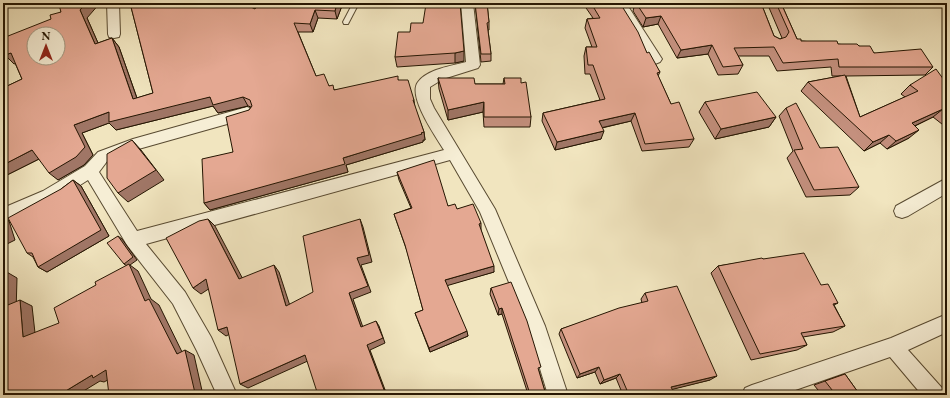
<svg xmlns="http://www.w3.org/2000/svg" width="950" height="398" viewBox="0 0 950 398" font-family="'EB Garamond',serif">
  <style>
    .lines { fill: none; stroke-linecap: round; stroke-linejoin: round }
    .service-casing { stroke: #584a31; stroke-width: 2 }
    .minor-casing { stroke: #584a31; stroke-width: 2 }
    .service { fill: #f6eed5; fill-rule: evenodd }
    .minor { fill: #f6eed5; fill-rule: evenodd }
    .wall { fill: #c4907e; stroke: #251602 }
    .shaded-wall { fill: #a07666; stroke: #251602 }
    .building { fill: #e4a892; stroke: #251602; fill-rule: evenodd }
  </style>
  <rect width="100%" height="100%" fill="#f1e5bf"/>
  <filter id="stains"><feTurbulence type="fractalNoise" baseFrequency=".005" numOctaves="4"/><feColorMatrix values="0 0 0 0 .2 0 0 0 0 .09 0 0 0 0 .02 0 0 0 .5 -.17"/></filter>
  <radialGradient id="worn" r=".72"><stop offset=".6" stop-color="#630" stop-opacity="0"/><stop offset="1" stop-color="#630" stop-opacity=".3"/></radialGradient>
  <g class="lines">
    <defs>
      <polygon id="service" points="353,3 359,3 348,24 344,24 343,22"/>
      <g id="minor">
        <polygon points="107,3 119,3 120,34 119,37 114,38 109,37 108,34"/>
        <path d="M461,3h12l7,62 -2,3 -35,11 -13,8v12l4,9 61,101 50,117 23,69h-20l-21,-69 -47,-114 -30,-52 -304,84 39,48 26,45 26,58h-20l-20,-44 -24,-47 -46,-59 -39,-65 -33,21 -52,21v-14l40,-17 42,-25 13,-14 35,-13 114,-32 5,2 2,4 -2,4 -117,33 -27,10 -9,12 38,59 307,-81c-8,-13 -37,-54 -26,-68 10,-13 33,-16 48,-20z"/>
        <polygon points="614,3 626,3 662,59 660,62 655,64 650,62"/>
        <polygon points="947,178 947,193 908,216 902,218 896,216 894,211 896,206"/>
        <polygon points="947,314 947,332 908,350 942,388 945,395 922,395 890,357 781,395 742,395 745,388 752,385 891,338"/>
      </g>
    </defs>
    <!-- service casing -->
    <use href="#service" class="service-casing"/>
    <!-- minor casing -->
    <use href="#minor" class="minor-casing"/>
    <!-- service -->
    <use href="#service" class="service"/>
    <!-- minor -->
    <use href="#minor" class="minor"/>
  </g>
  <!-- wall -->
  <g class="wall">
    <polygon points="130,3 343,3 337,19 318,18 313,32 298,32 316,76 335,90 399,80 414,100 415,108 424,132 425,140 423,140 423,142 346,165 348,172 210,210 204,203 233,152 249,110 251,107 248,106 218,113 213,106 116,130 109,123 82,133 93,155 84,165 58,180 39,159 3,177 3,88 22,79 15,63 14,64 51,19 61,12 62,5 87,18 98,43 112,38 119,47 137,98 153,93"/>
    <polygon points="475,3 487,3 489,22 489,30 488,30 491,54 491,61 481,62"/>
    <polygon points="584,3 620,3 647,53 660,72 658,76 671,104 694,139 689,147 642,151 631,121 602,128 601,139 555,150 542,121 543,113 600,100 590,74 585,74 584,56 586,47 592,47 585,28 587,19 593,18 584,5"/>
    <polygon points="635,3 761,3 774,36 780,39 782,38 767,3 781,3 797,39 801,41 859,46 874,53 933,67 925,75 846,76 860,117 905,97 901,94 910,85 944,80 947,79 947,128 933,117 915,126 909,138 887,149 880,143 864,151 801,91 808,82 841,76 832,76 831,67 777,71 769,56 738,56 743,65 738,74 718,75 708,54 677,58 658,24 643,27 633,11"/>
    <polygon points="423,23 464,61 455,63 397,67 395,57 410,32"/>
    <polygon points="438,78 475,84 503,84 504,78 521,83 531,117 530,127 484,127 483,112 448,120 439,89"/>
    <polygon points="705,102 776,117 769,127 715,139 699,112"/>
    <polygon points="786,108 820,148 859,187 850,195 806,197 787,158 793,151 779,116"/>
    <polygon points="397,172 448,206 457,209 481,223 481,230 494,272 447,285 468,336 430,352 415,313 423,310 407,251 394,214 411,208 399,180"/>
    <polygon points="73,180 81,186 109,236 47,272 38,267 33,257 27,253 61,189"/>
    <polygon points="763,259 821,285 838,303 834,305 845,326 833,332 803,337 807,345 797,350 751,360 711,273 718,266"/>
    <polygon points="491,288 539,371 546,395 528,394 502,314 498,315 490,294"/>
    <polygon points="645,293 710,380 672,389 675,395 623,395 616,378 600,384 595,372 577,378 559,334 561,329 642,303 641,299"/>
    <polygon points="845,374 860,395 822,395 814,385"/>
  </g>
  <!-- shaded-wall -->
  <g class="shaded-wall">
    <polygon points="86,3 100,3 87,18 102,52 95,44 80,10"/>
    <polygon points="250,3 258,3 253,14 249,6"/>
    <polygon points="337,3 343,3 337,19 335,11"/>
    <polygon points="315,10 318,18 313,32 310,24"/>
    <polygon points="661,16 658,24 643,27 646,18"/>
    <polygon points="112,38 119,47 140,107 133,99"/>
    <polygon points="712,45 708,54 677,58 681,50"/>
    <polygon points="464,51 464,61 455,63 455,53"/>
    <polygon points="11,53 20,62 14,64 5,55"/>
    <polygon points="210,97 243,97 248,106 218,113 213,106 116,130 109,123 82,133 93,155 84,165 58,180 49,173 74,125 109,112"/>
    <polygon points="484,102 483,112 448,120 448,110"/>
    <polygon points="943,109 933,117 902,132 912,123"/>
    <polygon points="635,113 631,121 596,129 599,121"/>
    <polygon points="776,117 769,127 715,139 721,129"/>
    <polygon points="919,130 909,138 887,149 896,141"/>
    <polygon points="604,131 601,139 555,150 557,142"/>
    <polygon points="424,132 425,140 423,140 423,142 346,165 348,172 210,210 204,203"/>
    <polygon points="889,135 880,143 864,151 873,142"/>
    <polygon points="132,140 141,150 164,180 128,202 118,193"/>
    <polygon points="32,150 41,158 3,177 3,165"/>
    <polygon points="73,180 81,186 109,236 47,272 38,267"/>
    <polygon points="3,218 9,221 15,240 3,246"/>
    <polygon points="208,219 215,226 246,285 239,279"/>
    <polygon points="360,219 363,227 372,262 361,265 371,292 353,299 365,333 361,327 349,293 357,258"/>
    <polygon points="118,236 122,239 137,260 130,265 138,271 151,299 159,305 185,358 177,354 145,301 127,266 124,264"/>
    <polygon points="274,265 279,272 292,312 286,306"/>
    <polygon points="494,266 494,272 446,286 445,280"/>
    <polygon points="5,271 17,278 16,313 3,307"/>
    <polygon points="206,279 213,286 201,294 193,288"/>
    <polygon points="20,300 32,306 36,342 23,337"/>
    <polygon points="502,308 502,314 498,315 499,309"/>
    <polygon points="376,321 379,326 385,343 370,350 387,395 386,395 367,345"/>
    <polygon points="227,327 234,332 226,336 218,330"/>
    <polygon points="467,331 468,336 430,352 429,348"/>
    <polygon points="185,350 194,355 203,395 191,395"/>
    <polygon points="305,355 310,360 248,388 240,384"/>
    <polygon points="599,367 595,372 577,378 580,374"/>
    <polygon points="106,370 117,375 104,382 100,381 77,395 64,395 64,392 92,375"/>
    <polygon points="620,374 616,378 600,384 604,380"/>
    <polygon points="717,376 710,380 666,391 671,387"/>
  </g>
  <!-- building -->
  <g class="building">
    <path d="M61,3h25l-6,7 15,34 17,-6 21,61 20,-6 -23,-90h120l-1,3 6,3 3,-6h79l-2,8 -20,-1 -5,14 -16,-1 22,53 8,-2 5,12 4,-1 1,5 64,-14v4h10l6,20h-1l11,32 -3,1 1,1 -79,24 2,6 -141,39 -2,-44 31,-7 -7,-35 23,-7 3,-4 -2,-6 -7,-3 -30,8 -3,-8 -101,25v-10l-35,13 11,22 -9,10 -27,16 -17,-23 -29,15v-77l19,-9 -11,-26 -6,2 -2,-5v-12l48,-19 -1,-4 11,-3 -2,-7h3zM34,34h24v24h-24z"/>
    <polygon points="438,3 460,3 464,51 455,53 395,57 398,32 410,32 411,23 423,23 426,4 438,4"/>
    <polygon points="475,3 487,3 489,22 487,23 491,54 481,54"/>
    <polygon points="591,3 620,3 638,32 647,53 649,52 660,72 657,73 671,104 679,102 694,139 645,144 635,113 599,121 604,131 557,142 543,113 605,99 593,65 588,65 586,47 597,47 587,19 600,18"/>
    <polygon points="636,3 761,3 774,36 780,39 786,37 789,32 776,3 781,3 797,39 801,39 801,41 837,41 838,44 857,44 859,46 870,46 874,53 921,49 933,67 839,67 838,59 783,63 774,47 734,48 743,65 723,67 712,45 681,50 661,16 646,18"/>
    <polygon points="936,69 944,80 947,79 947,112 943,109 912,123 919,130 896,141 889,135 873,142 808,82 845,75 860,117 918,91 910,85"/>
    <polygon points="438,78 474,78 475,84 505,84 504,78 521,78 521,83 526,82 531,117 484,117 484,102 448,110"/>
    <polygon points="757,92 776,117 721,129 705,102"/>
    <polygon points="796,103 820,148 838,147 859,187 814,190 794,150 803,149 786,108"/>
    <polygon points="132,140 156,170 118,193 107,178 107,154"/>
    <polygon points="434,160 448,206 455,204 457,209 473,204 481,223 479,224 494,266 445,280 467,331 429,348 415,313 423,310 405,245 394,214 412,208 397,172"/>
    <polygon points="73,180 101,230 38,267 32,253 27,253 8,218 61,189"/>
    <polygon points="208,219 239,279 274,265 286,306 313,292 303,236 360,219 369,255 357,258 368,286 349,293 361,327 376,321 383,338 367,345 386,395 318,395 305,355 240,384 227,327 218,330 206,279 193,288 166,238 199,221"/>
    <polygon points="118,236 133,257 124,264 107,243"/>
    <polygon points="804,253 821,285 828,284 838,303 833,304 845,326 801,333 807,345 760,354 718,266 762,258 763,259"/>
    <polygon points="129,264 145,301 149,299 177,354 185,350 195,393 191,395 109,395 106,370 93,378 92,375 64,392 64,395 3,395 3,307 20,300 23,337 59,323 54,308 96,285 95,282"/>
    <polygon points="5,271 3,301 3,272"/>
    <polygon points="511,282 527,321 541,367 538,368 546,395 525,395 530,394 502,308 499,309 491,288"/>
    <polygon points="677,286 717,376 671,387 675,395 629,395 620,374 604,380 599,367 580,374 561,329 619,308 648,301 645,293"/>
    <polygon points="845,374 860,395 836,395 825,381"/>
  </g>
  <!-- margin -->
  <rect width="950" height="398" fill="none" stroke="#f1e5bf" stroke-width="16"/>
  <rect x="4" y="4" width="942" height="390" fill="none" stroke="#251602" stroke-width="2"/>
  <rect x="8" y="8" width="934" height="382" fill="none" stroke="#251602"/>
  <!-- north arrow -->
  <g transform="translate(46 46)"><circle r="19" fill="#f6eed5" stroke="#a29881"/>
  <path d="M0-3L7 15L0 10L-7 15Z" fill="#8f2418"/>
  <text y="-6" font-size="11" font-weight="bold" text-anchor="middle" fill="#251602">N</text>
  </g>
  <rect width="100%" height="100%" filter="url(#stains)"/>
  <rect width="100%" height="100%" fill="url(#worn)"/>
</svg>
